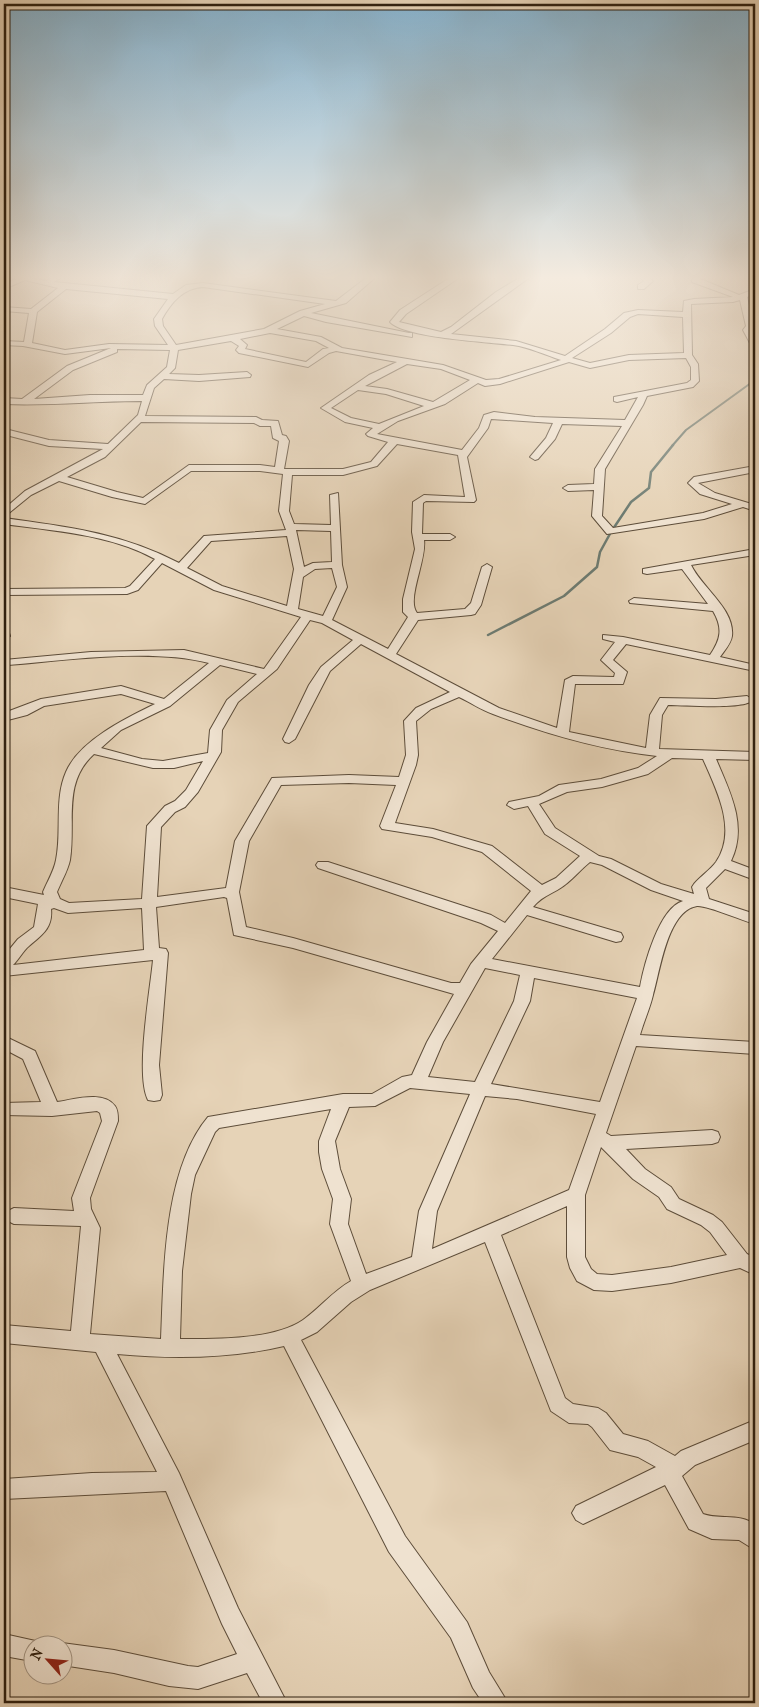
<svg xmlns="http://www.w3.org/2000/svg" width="759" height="1707" viewBox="0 0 759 1707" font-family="'IM FELL French Canon',serif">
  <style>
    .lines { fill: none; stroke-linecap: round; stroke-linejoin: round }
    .stream-far1 { stroke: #6d7b71; stroke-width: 2 }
    .stream { stroke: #6d7b71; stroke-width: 2.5 }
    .minor-casing { stroke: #5d4d3a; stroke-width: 2 }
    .minor { fill: #efe2d0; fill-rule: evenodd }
  </style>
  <rect width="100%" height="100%" fill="#e6d3b7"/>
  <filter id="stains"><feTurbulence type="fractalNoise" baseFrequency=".004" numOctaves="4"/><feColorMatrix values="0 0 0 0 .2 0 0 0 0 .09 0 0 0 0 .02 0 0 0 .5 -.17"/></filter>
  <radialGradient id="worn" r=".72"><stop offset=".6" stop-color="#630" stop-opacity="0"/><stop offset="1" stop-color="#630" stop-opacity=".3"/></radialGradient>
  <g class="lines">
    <!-- stream-far1 -->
    <polyline class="stream-far1" points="672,446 686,430 755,380"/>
    <!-- stream -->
    <polyline class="stream" points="488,635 564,596 597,567 600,552 611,532 631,502 649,488 651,472 673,445"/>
    <defs>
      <g id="minor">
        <path d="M6,275h13l27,6 10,-6h9l-11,7 119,12 13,-9 17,-2 133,18 34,-26h8l-32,28 -35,10 98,20h3v4l-86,-15 -22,-6 -27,13 44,8 21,11 101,17 43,15 13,-1 62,-19c-16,-5 -32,-13 -48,-15 -25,-3 -108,-7 -123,-23l10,-12 54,-35h9l-57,39 -7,8 42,10 10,-5 45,-35 28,-17h9l-82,59 65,7 49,15 40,-27 19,-16 14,-3 45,2 1,-11 10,-2 39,-2 -41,-15v-4h6l41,17 16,-6v5l-8,3 7,29 -3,4 4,8v9l-4,-2 -8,-15 3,-4 -6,-26 -7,2 -42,2 1,51 6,9 1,17 -6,6 -46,9 -4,9 -38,64 -3,47 11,12 90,-15 29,-9 -32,-10 -12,-11 6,-6 61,-11v6l-57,11 17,10 40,12v6l-12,-4 -39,12 -97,15 -15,-18 2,-26 -26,1 -5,-3 5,-3 26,-1 1,-15 27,-43 -60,-2 -7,15 -17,20 -3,1 -5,-3 16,-19 7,-15 -62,-4 -3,9 -21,29 9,43 -2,2 -48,-1 -3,2 -1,31h28l5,3 -5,3h-26c3,20 -18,59 -7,73l48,-4 6,-6 11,-36 5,-3 5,3 -11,38 -6,9 -4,1 -53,5 -22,34 103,54 58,20 8,-48 8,-4 41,1 1,-4 -14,-13 14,-18 -12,-3v-4l20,2 87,18c11,-16 13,-27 3,-44l-83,-8 -1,-2 5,-3 74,6 -26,-35 -35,5 -4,-1v-4l112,-20v6l-64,10c11,23 44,44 41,71 -1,8 -8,15 -12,21l35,8v6l-129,-27 -13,16 14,12 -4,12h-48l-6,48 77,16 4,-33 10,-17 56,1 31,-3 6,4c-9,10 -69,5 -85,5l-6,10 -3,34 96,3v8l-39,-1c14,33 32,67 15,102l24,9v10l-30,-11 -19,19 3,11 46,15v10c-12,-3 -48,-19 -58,-18 -30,5 -37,66 -44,89 -3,13 -9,26 -13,40l115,7v12l-119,-8 -30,87 5,3 101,-6 6,2 2,5 -2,5 -6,2 -86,5 19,20 26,18 8,12 34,16 9,7 25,32 8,4v17l-15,-7 -69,15 -59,8 -18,-1 -17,-9 -7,-13 -3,-11v-51l-66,29 64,163 8,6 25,4 8,5 17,21 25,7 27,15 6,-5 74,-31v20l-60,25 -13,11 21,38c17,6 38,-1 52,11v25l-16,-10 -27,-1 -23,-10 -24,-44 -82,39 -7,-4 -4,-7 4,-7 80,-39 -18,-10 -28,-7 -18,-23 -4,-3 -19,-1 -18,-12 -66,-169 -115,48 -19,12 -34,30 -16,8 104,196 62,86 22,50 19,31h-25l-10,-15 -22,-50 -62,-86 -105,-206c-54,13 -112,13 -167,8l62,119 59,135 49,95h-24l-16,-30 -49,16 -29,-3 -55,-13 -52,-8v-21h-4l4,-1 52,7 74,16 10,1 39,-13 -15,-30 -56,-133 -162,8v-20l88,-6 65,-1 -61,-120 -92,-9v-18l67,6 10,-105 -67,-2 -6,-3 -3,-5 3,-5 6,-3 60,3 -2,-13 30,-77 -2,-8 -3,-2 -45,5 -48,-1v-12l37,-1 -18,-43 -19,-10v-13l31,15 22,51c16,-2 46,-12 58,4 3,4 3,10 3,15l-28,77 1,11 9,19 -10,106 71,5c3,-67 2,-168 47,-222l135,-23h29l30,-17 10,-2 15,-33 27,-48 -161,-46 -59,-13 -7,-37 -3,-1 -68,10 3,41 7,1 2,4 -9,112 3,30 -2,5 -6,1 -6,-1c-13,-25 2,-109 5,-140l-149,16v-20l14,-17 16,-12 4,-23 -34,-7v-10l40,8 -1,-3c4,-10 11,-21 13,-32 6,-28 -2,-61 10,-88 13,-31 60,-54 89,-68l-34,-10 -77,12 -17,9 -23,6v-8l37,-14 80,-13 43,13 45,-36c-58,-15 -141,-3 -201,2l-4,-1v-4l87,-8 93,-2 80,19 37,-52 -87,-27 -52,-27 -24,27 -11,4 -123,1v-6l121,-1 5,-2 25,-27c-46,-25 -101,-28 -151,-35v-6c65,9 117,15 175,45l25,-27 82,-6 -7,-19 4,-37 -23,-3h-69l-46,33 -33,-7 -53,-16 -28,14 -27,22v-8l21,-18 78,-42 -54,-3 -39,-10 -6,2v-6l5,-2 40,10 59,4 30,-29 4,-14c-46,0 -92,5 -138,3v-6l18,1 45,-33 44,-18 -46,6 -42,-8 -19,-1v-4l20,1 5,-29 -25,-2v-4l27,2 27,-21 -33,-8 -21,9v-5l13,-5zM203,287l122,17 -25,7 -36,18 -88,16 -13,-19 -1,-7c9,-16 21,-31 41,-32zM66,289l102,10 -14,20 1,7 13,19 -59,-1 -44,6 -33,-7 5,-31zM638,314l45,3 1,36 -55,2 -39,8 -18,-5 39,-25 19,-16zM270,333l46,8 13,7 -6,1 -17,13 -61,-13 2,-4 -7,-6zM231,341l8,5 -3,4 3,3 69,14 21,-14 7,-2 61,11 -28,13 -48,33 24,14 28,6 -7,6 2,2 20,6 -17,20 -28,7h-59l5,-28 -3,-5 -4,-1 -4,-14 -16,-1 -6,-3 -111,-1 9,-28 10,-9 35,2 51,-4 1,-2 -4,-3 -48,3 -30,-1 6,-6 3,-18zM117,349l53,1 -3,17 -20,18 -4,10h-53l-56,4 39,-29 44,-18zM686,358l5,9v13l-4,3 -73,14v4l3,1 21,-5 -13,23 -90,-3 -41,-5 -10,3 -5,13 -17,22 -85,-16 21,-13 47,-17 33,-21 7,3 15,-2 69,-22 21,6 39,-8zM407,364l34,5 29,11 -37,22 -46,-13 -22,-3zM358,390l28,4 38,12 -45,18 -28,-6 -20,-10zM141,422l113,1 6,3h11l2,12 6,3 -4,26 -15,-2h-71l-46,33 -26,-6 -50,-15 38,-20zM397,444l61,11 7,42 -41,-2 -11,7 -1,30 3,17 -12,50v13l5,5 -20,32 -56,-29 15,-33 -5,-22 -4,-72 -8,2 1,30 -37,-1 -5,-13 3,-36h51l34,-9zM296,530l35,1 1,31 -19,1 -9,4zM287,536l7,33 -7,37 -65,-20 -35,-18 24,-27zM332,568l5,19 -14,29 -25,-7 5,-32 12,-8zM310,620l12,3 31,17 -32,27 -12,18 -26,54 2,3 4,1 6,-4 35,-68 31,-27 89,48 -34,16 -12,13 2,34 -7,22 -50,-2 -77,3 -37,63 -9,47 -69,9 4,-70 14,-15 10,-5 13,-15 23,-40 1,-22 16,-28 39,-33zM220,665l37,9 -30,26 -17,30 -2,23 -45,8 -21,-2 -41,-11 20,-18 49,-24zM459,697c11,5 22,13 34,17 53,20 108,36 164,42l-19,12 -37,11 -42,6 -20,11 -30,6 -2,3 7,4 14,-3 17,28 35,22 -24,22 -14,7 -50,-39 -59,-17 -38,-6 21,-58 2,-10 -2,-34 15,-12zM94,754l59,14h21l29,-7 -17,29 -11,11 -10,5 -18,20 -5,73 -73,4 -9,-4 -3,-7c4,-10 11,-22 13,-32 6,-39 -8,-77 24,-106zM672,758l31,1c13,30 35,71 13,103 -6,8 -15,14 -22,22l-2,3 2,7 -33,-10 -50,-25 -12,-3 -44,-28 -16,-24 28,-12 35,-5 46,-13zM349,783l47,2 -16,41 2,3 50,8 50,15 49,39 -26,32 -14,-8 -163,-53h-10l-2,3 2,3 163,55 17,8 -27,33 -11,19h-9l-158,-45 -47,-11 -7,-35 10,-51 32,-56zM590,862l12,3 49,25 32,11c-24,7 -39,64 -43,86l-148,-28 35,-44 89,27 5,-1 2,-4 -2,-4 -88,-26c11,-13 21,-13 33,-23 9,-7 15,-15 24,-22zM54,908l14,5 74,-5 2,42 -131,15c6,-6 10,-14 16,-19 13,-11 24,-18 22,-37zM485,968l35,7 -6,26 -39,81 -47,-5 15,-35zM534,978l103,20 -37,104 -109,-18 39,-83zM410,1088l60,6 -51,117 -7,46 -46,17 -18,-50 3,-25 -11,-30 -3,-17 -2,-11 14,-34 26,-1zM485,1096l32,3 79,15 -27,76 -137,59 5,-38zM331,1109l-12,32v11l3,17 11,30 -3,25 21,57c-18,10 -31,27 -48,39 -29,20 -88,19 -123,19l2,-68 9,-77 4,-19 20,-43 4,-4zM601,1147l32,32 26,18 8,12 34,16 9,7 17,23 -56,12 -59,8 -15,-1 -6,-5 -6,-12v-62z"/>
        <polygon points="638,275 646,275 653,281 644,289 638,289 638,285 644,281"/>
        <polygon points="746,275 755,275 755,279"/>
        <polygon points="4,545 8,546 9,552 4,555"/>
        <polygon points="4,565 8,566 9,572 4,575"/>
        <polygon points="4,629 8,630 10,636 4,639"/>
        <polygon points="4,1634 40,1642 41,1644 32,1644 32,1661 4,1656"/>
      </g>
    </defs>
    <!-- minor casing -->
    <use href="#minor" class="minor-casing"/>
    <!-- minor -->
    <use href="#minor" class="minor"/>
  </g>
  <!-- sky -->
  <linearGradient id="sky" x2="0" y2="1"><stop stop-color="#87b5d2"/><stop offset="0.54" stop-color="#f4ebdf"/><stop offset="1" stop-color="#f4ebdf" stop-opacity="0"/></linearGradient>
  <rect width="759" height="514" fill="url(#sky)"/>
  <!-- margin -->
  <rect width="759" height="1707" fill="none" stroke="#e6d3b7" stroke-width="20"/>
  <rect x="5" y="5" width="749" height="1697" fill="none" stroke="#2f2010" stroke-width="2.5"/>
  <rect x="10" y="10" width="739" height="1687" fill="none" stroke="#2f2010"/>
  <!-- north arrow -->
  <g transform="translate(48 1660) rotate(297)"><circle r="24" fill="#efe2d0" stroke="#a29483"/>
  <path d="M0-4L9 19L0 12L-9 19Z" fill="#8f2418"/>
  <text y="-8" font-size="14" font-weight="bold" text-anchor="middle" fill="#2f2010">N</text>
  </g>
  <rect width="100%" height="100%" filter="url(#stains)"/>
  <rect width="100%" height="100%" fill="url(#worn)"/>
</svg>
